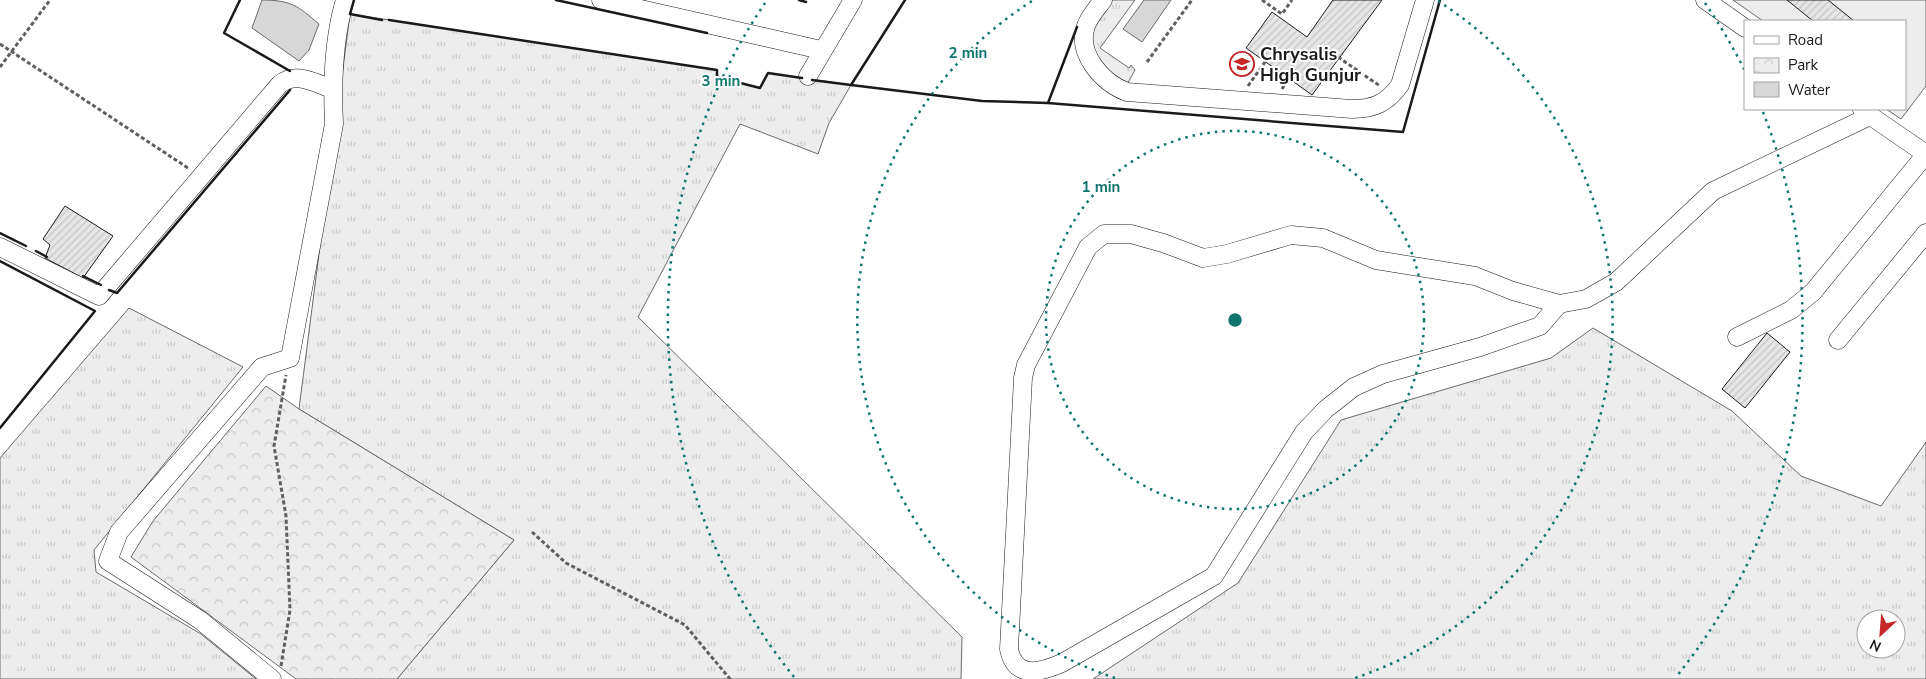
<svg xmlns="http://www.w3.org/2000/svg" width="1926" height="679" viewBox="0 0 1926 679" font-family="'Nunito Sans',sans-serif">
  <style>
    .grass { fill: url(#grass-tufts); stroke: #6a6a6a; fill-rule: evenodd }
    .park { fill: url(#park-crowns); stroke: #6a6a6a }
    .built { fill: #ededed; stroke: #6a6a6a }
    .water { fill: #d7d7d7; stroke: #6a6a6a }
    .building { fill: url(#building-hatch); stroke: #1a1a1a }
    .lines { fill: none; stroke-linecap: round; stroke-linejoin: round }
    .minor-casing { stroke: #1a1a1a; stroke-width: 19 }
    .path { stroke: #5f5f5f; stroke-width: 3; stroke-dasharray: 4 2.5; stroke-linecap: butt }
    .minor { stroke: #fff; stroke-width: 18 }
    .wall { stroke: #1a1a1a; stroke-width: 2.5 }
    .ring { fill: none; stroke: #0f766e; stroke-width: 2.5; stroke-dasharray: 2.5 5 }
    .labels { text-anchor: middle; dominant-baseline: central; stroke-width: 4; stroke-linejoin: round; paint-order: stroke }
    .poi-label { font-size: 18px; font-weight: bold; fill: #1a1a1a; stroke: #fff; text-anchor: start }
    .centre { fill: #0f766e; stroke: #fff; stroke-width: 2.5 }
    .ring-label { font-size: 15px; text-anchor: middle; font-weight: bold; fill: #0f766e; stroke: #fff; stroke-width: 4; stroke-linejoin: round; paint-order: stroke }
  </style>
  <defs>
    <pattern id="grass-tufts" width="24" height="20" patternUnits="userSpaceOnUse" patternTransform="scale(1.25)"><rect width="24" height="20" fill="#ededed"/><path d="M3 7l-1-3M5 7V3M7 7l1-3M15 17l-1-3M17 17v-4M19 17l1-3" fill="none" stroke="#cbcbcb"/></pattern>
    <pattern id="park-crowns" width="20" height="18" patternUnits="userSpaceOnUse" patternTransform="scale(1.25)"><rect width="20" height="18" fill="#ededed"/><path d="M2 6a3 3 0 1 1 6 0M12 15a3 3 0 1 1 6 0" fill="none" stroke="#cbcbcb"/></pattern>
    <pattern id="building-hatch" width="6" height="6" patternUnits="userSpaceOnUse" patternTransform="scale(1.25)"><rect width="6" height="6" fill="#e6e6e6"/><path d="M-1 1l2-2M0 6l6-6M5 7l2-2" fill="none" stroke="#c5c5c5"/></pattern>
  </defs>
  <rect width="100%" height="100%" fill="#fff"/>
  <!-- grass -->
  <g class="grass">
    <path d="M1110,0h25l-35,48 29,20 2,-3 4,5 -10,18c-20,-13 -32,-33 -36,-57z"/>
    <polygon points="350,14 717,70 718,77 760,88 768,73 851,85 829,123 818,154 740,124 638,317 962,637 961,679 397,679 514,540 299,409"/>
    <polygon points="129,308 243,367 94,550 96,572 201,634 256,679 0,679 0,458"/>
    <path d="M1593,328l139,83 69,65 80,30 45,-64v237h-833l145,-96 103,-163 210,-62zM1866,619h30v30h-30z"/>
  </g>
  <!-- park -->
  <polygon class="park" points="266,386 299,409 514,540 397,679 296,679 131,557 153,521"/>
  <!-- built -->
  <polygon class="built" points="1733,0 1926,0 1926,86 1901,119 1886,109 1905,109 1905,21 1763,21"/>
  <!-- water -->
  <g class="water">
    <path d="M262,0c29,0 36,6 57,24l-10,26 -10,11 -47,-33z"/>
    <polygon points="1144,0 1171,0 1142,42 1123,29"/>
  </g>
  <!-- building -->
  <g class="building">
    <polygon points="1333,0 1382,0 1312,95 1246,48 1272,12 1307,37"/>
    <polygon points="1787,0 1828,0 1854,21 1813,21"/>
    <polygon points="65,206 113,236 83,278 45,258 50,245 43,239"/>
    <polygon points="1767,333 1790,352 1745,408 1722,389"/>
  </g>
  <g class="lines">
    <defs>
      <g id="minor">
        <polyline points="601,0 821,50"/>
        <path d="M1103,0c-6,8 -14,17 -17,26 -10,28 17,57 41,66l225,17c22,0 35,-6 48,-24l25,-85"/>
        <polyline points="1705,0 1745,28"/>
        <polyline points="808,76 853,0"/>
        <polyline points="1862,110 1926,154"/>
        <path d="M0,247l99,49 181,-212c16,-13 35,-1 52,5"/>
        <path d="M1559,304l-19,22 -60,21 -97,27 -29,13 -28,22 -22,23 -90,144 -152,87c-23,10 -47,16 -53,-14l14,-271 3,-13 62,-118 16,-13h27l32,9 40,15 24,-4 64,-19 32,3 53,22 99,16 38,15 46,13 27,-5 30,-17 97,-91 157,-75"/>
        <polyline points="1737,337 1791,310 1813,292 1926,154"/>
        <polyline points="1838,340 1926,233"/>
        <path d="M272,679l-72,-59 -92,-59 11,-29 143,-165 28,-9 44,-234c-2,-41 -1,-84 11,-124"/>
      </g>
    </defs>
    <!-- minor casing -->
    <use href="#minor" class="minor-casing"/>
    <!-- path -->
    <g class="path">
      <polyline points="1262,0 1282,14 1292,0"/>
      <polyline points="0,44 188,168"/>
      <polyline points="1338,57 1380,86"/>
      <polyline points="1147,62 1192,0"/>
      <polyline points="0,67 50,0"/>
      <polyline points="1248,86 1265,62"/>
      <polyline points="1282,89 1288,79"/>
      <polyline points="532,532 566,563 685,625 730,679"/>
      <polyline points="281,666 290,610 286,516 274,446 286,375"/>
    </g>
    <!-- minor -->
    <use href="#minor" class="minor"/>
    <!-- wall -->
    <g class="wall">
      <polyline points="240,0 224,33 290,71"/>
      <polyline points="354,0 350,14 382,20"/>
      <polyline points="556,0 707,33"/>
      <polyline points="799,0 806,2"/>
      <polyline points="905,0 851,85 982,101 1048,103"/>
      <polyline points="389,20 717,70 717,77 760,88 768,73 802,78"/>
      <polyline points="1077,27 1048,103 1403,132 1440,0"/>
      <polyline points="812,80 851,85"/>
      <polyline points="0,233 26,246"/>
      <polyline points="36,251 47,257"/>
      <polyline points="0,261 95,311 0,428"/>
      <polyline points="83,276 101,285"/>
      <polyline points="109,290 117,293 290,90"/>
    </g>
  </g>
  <!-- distance rings -->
  <g class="ring">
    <circle cx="1235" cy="320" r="189"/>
    <path d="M1115 678A378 378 0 0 1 1032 1M1438 1A378 378 0 0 1 1355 678"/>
    <path d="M794 677A567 567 0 0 1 765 3M1705 3A567 567 0 0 1 1745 71M1763 112A567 567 0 0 1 1676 677"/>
  </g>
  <!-- icons -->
  <defs>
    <symbol id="school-ring" viewBox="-11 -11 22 22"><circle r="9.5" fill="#fff" stroke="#c62828" stroke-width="1.5"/><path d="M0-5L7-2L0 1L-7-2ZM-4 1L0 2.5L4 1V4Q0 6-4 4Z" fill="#c62828"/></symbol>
  </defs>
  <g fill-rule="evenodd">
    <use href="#school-ring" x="1228" y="50" width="28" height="28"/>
  </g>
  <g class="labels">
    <!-- poi labels -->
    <g class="poi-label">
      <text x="1260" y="54">Chrysalis<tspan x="1260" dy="21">High Gunjur</tspan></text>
    </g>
  </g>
  <circle cx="1235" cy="320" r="8" class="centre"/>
  <g class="ring-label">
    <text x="968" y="58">2 min</text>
    <text x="721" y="86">3 min</text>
    <text x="1101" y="192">1 min</text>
  </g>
  <!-- legend -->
  <rect x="1744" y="20" width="162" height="90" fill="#ffffff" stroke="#a3a3a3"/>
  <rect x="1754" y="36" width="25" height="8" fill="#ffffff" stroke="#a3a3a3"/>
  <text x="1788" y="45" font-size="15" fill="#1a1a1a">Road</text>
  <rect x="1754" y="58" width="25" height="15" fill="url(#park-crowns)" stroke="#a3a3a3"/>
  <text x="1788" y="70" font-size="15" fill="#1a1a1a">Park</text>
  <rect x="1754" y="82" width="25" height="15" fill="#d7d7d7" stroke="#a3a3a3"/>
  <text x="1788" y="95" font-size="15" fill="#1a1a1a">Water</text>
  <!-- north arrow -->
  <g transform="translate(1881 634) rotate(206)"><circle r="24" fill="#ffffff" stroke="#a3a3a3"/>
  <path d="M0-4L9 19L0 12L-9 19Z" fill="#c62828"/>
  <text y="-8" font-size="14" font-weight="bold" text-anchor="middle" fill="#1a1a1a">N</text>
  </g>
</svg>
